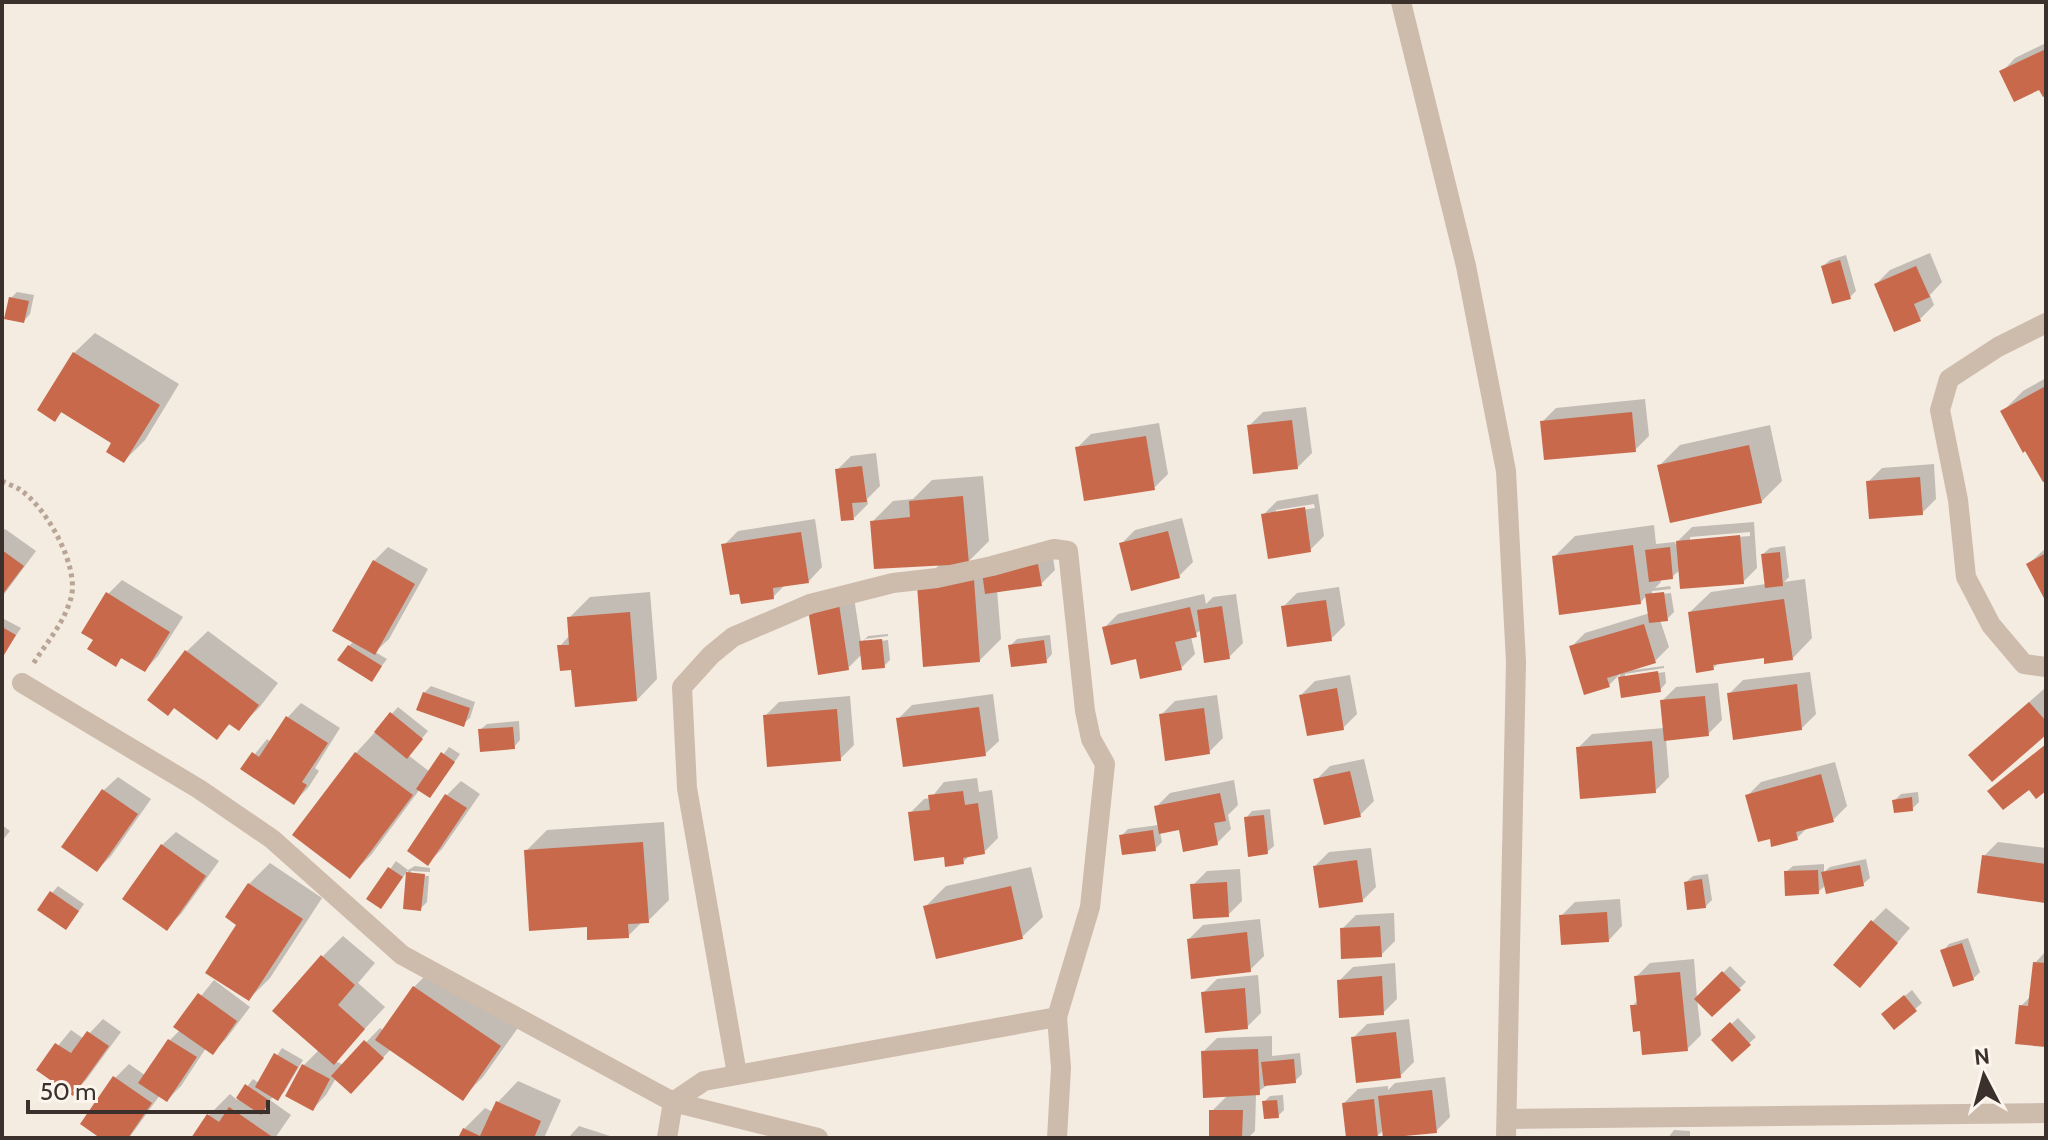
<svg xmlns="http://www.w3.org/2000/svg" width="2048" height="1140" viewBox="0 0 2048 1140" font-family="Cabin,sans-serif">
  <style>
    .shadow { fill: #0003; fill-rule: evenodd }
    .building { fill: #c8694b }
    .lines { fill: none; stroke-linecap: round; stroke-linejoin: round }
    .path { stroke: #b9a596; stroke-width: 5; stroke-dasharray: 4 4; stroke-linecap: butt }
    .minor { stroke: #cdbbac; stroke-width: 20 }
  </style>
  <rect width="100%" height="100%" fill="#f4ebe1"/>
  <!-- shadow -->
  <g class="shadow">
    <polygon points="2046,43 2046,93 2040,87 2002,72 2015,58"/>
    <polygon points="1930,253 1942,282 1930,295 1934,305 1920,319 1876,284 1890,270"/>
    <polygon points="1846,255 1856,291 1850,297 1823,266 1830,260"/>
    <polygon points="17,292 34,295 30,314 24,321 11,298"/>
    <polygon points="95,333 179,384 145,440 124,461 114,443 63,411 55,419 74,353"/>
    <polygon points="2046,378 2046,479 2044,480 2002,412 2023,391"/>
    <polygon points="1645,399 1649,436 1635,450 1542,422 1556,408"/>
    <polygon points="1306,407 1312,453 1298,467 1249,426 1263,412"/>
    <polygon points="1159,423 1168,474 1154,488 1077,448 1091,434"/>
    <polygon points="1770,425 1782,481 1761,502 1659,466 1680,445"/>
    <polygon points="876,453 880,486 867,499 868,504 854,518 837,470 851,456"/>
    <polygon points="1934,464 1936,499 1922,513 1868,482 1882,468"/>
    <polygon points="983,476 989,541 967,563 1052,551 1055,570 1041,584 997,590 1001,639 980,660 919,586 940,564 872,522 893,501 913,499 932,480"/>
    <path d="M1318,494l6,42 -14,14 -47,-35 14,-14zM1314,504l1,4 -39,6v-4z"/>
    <polygon points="1182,518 1193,562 1179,576 1121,544 1135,530"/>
    <polygon points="815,519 822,567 809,581 786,584 773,597 724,545 738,531"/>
    <path d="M1754,522l3,46 -14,14 -62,-13 -9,8 -11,1v4l-6,6 15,-2 1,3 -19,2v4l19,-2 3,19 -7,7 -7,1 9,27 -14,14 -22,7v2l31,-4v2l-39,6v4l40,-6 1,11 -6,7 -38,5 -2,-21 -11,11 -38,-38 14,-14 65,-20 -3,-18 -7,8 -86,-46 21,-21 79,-11 2,19 19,-2v2l17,-17zM1750,532v4l-60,5v-4z"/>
    <polygon points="5,529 36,551 2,597 2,531"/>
    <polygon points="1785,546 1789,577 1784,582 1805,579 1812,638 1792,659 1765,656 1720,662 1713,668 1690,612 1711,592 1766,584 1763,554 1770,548"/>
    <polygon points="388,547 428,569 389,639 375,652 387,659 372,679 349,646 354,641 374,561"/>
    <polygon points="2046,548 2046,597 2028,564"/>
    <polygon points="122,580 183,617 158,656 145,670 123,657 115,664 96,639 108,594"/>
    <polygon points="1339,587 1345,625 1331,639 1283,607 1297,593"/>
    <polygon points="853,591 861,643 868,636 888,634 888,636 865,639 865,643 888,640 890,660 884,666 862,654 848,668 810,609"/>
    <polygon points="650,592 657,679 637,700 573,667 560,646 570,635 569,618 590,597"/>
    <polygon points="1204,594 1206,604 1213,597 1236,594 1243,643 1229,657 1201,630 1191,637 1195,654 1181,668 1137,657 1104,628 1118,614"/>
    <polygon points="4,619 21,628 4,653 2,621"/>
    <polygon points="208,631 278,683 259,708 238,728 231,723 216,737 187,651"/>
    <polygon points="1050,635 1052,654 1046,661 1010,646 1017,639"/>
    <polygon points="1810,672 1816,714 1802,728 1729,694 1743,680"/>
    <polygon points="1350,675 1357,714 1343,728 1301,695 1315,681"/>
    <polygon points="1718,683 1722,720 1708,734 1666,739 1669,777 1655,791 1578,748 1592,734 1665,728 1662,701 1676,687"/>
    <polygon points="431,686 475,702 470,718 463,724 424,693"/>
    <polygon points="2044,689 2046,692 2046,732 1985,741"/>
    <polygon points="993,694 999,741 985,754 898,719 912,705"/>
    <polygon points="1217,695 1223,738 1209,752 1161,715 1175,701"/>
    <polygon points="850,696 854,745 840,759 765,716 779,702"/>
    <polygon points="301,703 340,728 315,768 319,771 308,788 294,802 243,769 267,739 271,742 288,717"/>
    <polygon points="398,707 428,731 408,755 430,772 449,747 460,754 436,789 420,789 371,855 350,876 356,753"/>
    <polygon points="519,721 520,740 514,747 480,730 487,724"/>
    <polygon points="1364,759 1374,801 1360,815 1316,780 1330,766"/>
    <polygon points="1835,762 1847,806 1833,820 1808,827 1797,838 1747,796 1761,782"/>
    <polygon points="118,777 151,799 111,856 97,870 104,790"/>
    <polygon points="977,778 979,792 992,790 998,838 984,852 970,855 963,862 946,855 910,813 924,799 931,798 944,782"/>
    <polygon points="1234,780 1238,805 1228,815 1231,829 1217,843 1180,828 1160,832 1162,842 1155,849 1121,836 1128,829 1159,825 1156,807 1170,793"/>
    <polygon points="461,781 480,794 442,849 428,863 447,795"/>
    <polygon points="1918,792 1919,802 1912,809 1894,801 1901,794"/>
    <polygon points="1270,809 1274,846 1267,852 1246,818 1252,811"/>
    <polygon points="664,822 669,900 648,921 642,922 628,936 526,851 547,830"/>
    <polygon points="2,825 10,831 2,841"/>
    <polygon points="176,832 219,861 181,914 167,928 162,845"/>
    <polygon points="1998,842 2046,848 2045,900 1984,856"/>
    <polygon points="1371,848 1376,887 1362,901 1315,866 1329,852"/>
    <polygon points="1866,859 1870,878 1863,884 1826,885 1818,892 1786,872 1793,866 1824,864 1824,872 1830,867"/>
    <polygon points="396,861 408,870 387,900 369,898"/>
    <polygon points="270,863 322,898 270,978 249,999 239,925 249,884"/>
    <polygon points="415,866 430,868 430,872 411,871 411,875 429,876 427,902 420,909 405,907 408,870"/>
    <polygon points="1031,867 1043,917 1022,937 925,907 946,886"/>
    <polygon points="1240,869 1242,901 1228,915 1193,885 1207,871"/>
    <polygon points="1708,874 1712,900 1705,907 1686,882 1693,876"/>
    <polygon points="58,886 84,904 72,921 52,893"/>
    <polygon points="1620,899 1622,926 1609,940 1561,916 1575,902"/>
    <polygon points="1886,908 1910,928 1873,971 1872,922"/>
    <polygon points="1394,913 1395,941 1381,955 1342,929 1356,915"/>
    <polygon points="1260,919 1264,956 1250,970 1189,939 1203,925"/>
    <polygon points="343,936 375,963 358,983 385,1007 335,1061 344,1065 380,1028 384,1031 414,987 435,966 520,1025 483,1077 462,1098 391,1049 365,1077 336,1078 326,1095 313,1109 304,1065 320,1049 323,956"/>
    <polygon points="1968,938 1980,972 1973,979 1943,951 1949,944"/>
    <polygon points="2046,951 2046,1045 2021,1006 2031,996 2035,963"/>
    <polygon points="1694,959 1697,998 1730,966 1746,982 1712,1015 1697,999 1701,1035 1687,1049 1641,1029 1632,1006 1639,999 1636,977 1650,963"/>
    <polygon points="1395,963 1397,999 1383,1013 1339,981 1353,967"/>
    <polygon points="1258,975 1261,1013 1247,1027 1203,993 1217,979"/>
    <polygon points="214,980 250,1007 226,1039 212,1053 206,1048 181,1086 167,1100 160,1095 129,1138 104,1138 115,1078 129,1064 146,1076 170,1040 180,1030 176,1027"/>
    <polygon points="1912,990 1922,1003 1894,1027 1890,1008"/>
    <polygon points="1738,1018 1756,1037 1732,1059 1714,1040"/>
    <polygon points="103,1019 121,1032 86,1080 72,1093 39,1069 71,1030 84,1039"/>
    <polygon points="1409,1019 1414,1062 1400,1076 1353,1038 1367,1024"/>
    <polygon points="1272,1036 1272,1056 1300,1053 1302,1074 1295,1081 1269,1084 1256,1093 1255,1131 1248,1138 1211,1138 1212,1111 1228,1095 1203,1052 1217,1038"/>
    <polygon points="282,1048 303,1060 284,1092 278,1098 274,1096 270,1100 291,1115 275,1138 193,1138 209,1115 230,1094 237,1100 253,1079 259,1083"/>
    <polygon points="1445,1077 1450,1117 1436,1131 1384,1130 1377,1136 1348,1138 1344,1103 1358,1089 1388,1086 1388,1090 1395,1083"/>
    <polygon points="518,1081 561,1100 544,1138 460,1138 464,1129 485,1108 493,1112 498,1102"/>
    <polygon points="1283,1095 1284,1110 1278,1116 1264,1102 1270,1096"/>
    <polygon points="579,1126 616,1138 568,1138"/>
    <polygon points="1674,1130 1690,1131 1690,1138 1668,1138"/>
  </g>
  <!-- building -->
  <g class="building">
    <polygon points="2046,49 2046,95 2043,97 2039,90 2014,102 1999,71"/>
    <polygon points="1840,260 1851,299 1832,304 1821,266"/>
    <polygon points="1916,266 1930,297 1914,304 1921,321 1894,332 1874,284"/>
    <polygon points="9,297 29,301 24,323 4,319"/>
    <polygon points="73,352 160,405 124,463 106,452 111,443 61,412 55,422 37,410"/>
    <polygon points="2044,387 2046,481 2043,482 2025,451 2023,453 2000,411"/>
    <polygon points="1632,412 1636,452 1544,460 1540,421"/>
    <polygon points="1292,420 1298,469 1253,474 1247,425"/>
    <polygon points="1146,436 1155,490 1084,501 1075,447"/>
    <polygon points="1749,445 1762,503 1670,523 1657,465"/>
    <polygon points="862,466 867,502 852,503 854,520 841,521 835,469"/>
    <polygon points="1920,477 1923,515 1869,519 1866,481"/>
    <polygon points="963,496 969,564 874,569 870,521 910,517 909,501"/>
    <polygon points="1305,507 1311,552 1268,559 1261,514"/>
    <polygon points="1168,531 1180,578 1131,591 1119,543"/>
    <polygon points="801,532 809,583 773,588 774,599 741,604 739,594 730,595 721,544"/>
    <polygon points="1740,535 1744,584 1680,589 1676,541"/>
    <polygon points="1633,545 1641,604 1559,615 1552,556"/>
    <polygon points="1670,547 1673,579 1649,582 1645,550"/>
    <polygon points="2,550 24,566 2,595"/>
    <polygon points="1780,552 1783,586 1765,588 1761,554"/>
    <polygon points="2046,553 2046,602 2026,564"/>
    <polygon points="373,560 415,584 375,655 332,631"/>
    <polygon points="1038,564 1042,586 985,594 982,572"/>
    <polygon points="974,580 980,662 923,667 917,585"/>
    <polygon points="106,592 170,632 145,672 121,658 116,667 87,649 93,640 81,633"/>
    <polygon points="1664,592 1668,621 1649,623 1645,594"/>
    <polygon points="1784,599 1793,660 1764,664 1764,658 1713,665 1714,670 1696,673 1688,612"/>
    <polygon points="1326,600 1332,641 1287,647 1281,606"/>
    <polygon points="839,604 849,670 818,675 808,609"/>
    <polygon points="1222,606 1230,659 1204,663 1197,610"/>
    <polygon points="1190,607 1197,637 1175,642 1182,670 1140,679 1136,659 1111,665 1102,627"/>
    <polygon points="630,612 637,701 575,707 571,670 560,671 557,645 569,645 567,617"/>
    <polygon points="1644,624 1656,663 1607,678 1610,687 1584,695 1569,646"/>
    <polygon points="2,627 16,635 4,655 2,654"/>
    <polygon points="882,639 885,668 862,670 859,641"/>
    <polygon points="1044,640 1047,663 1011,667 1008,645"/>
    <polygon points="348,645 382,666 372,682 337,660"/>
    <polygon points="185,650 259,705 239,731 229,724 217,740 174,708 168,716 147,700"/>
    <polygon points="1658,671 1661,692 1621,698 1618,677"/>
    <polygon points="1797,684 1802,730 1733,740 1727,693"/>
    <polygon points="1337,688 1344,730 1307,736 1299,695"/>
    <polygon points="423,692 470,708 464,727 416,710"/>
    <polygon points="1705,696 1709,736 1664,741 1660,700"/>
    <polygon points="2029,702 2046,721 2046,735 1992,782 1968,755"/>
    <polygon points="979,707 986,756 903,767 896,718"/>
    <polygon points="1204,708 1210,754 1165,761 1159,714"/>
    <polygon points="837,709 841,761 767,767 763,715"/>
    <polygon points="390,712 423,739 407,759 374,732"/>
    <polygon points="286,716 328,743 302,782 307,785 294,805 240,769 252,752 259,757"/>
    <polygon points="513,727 515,749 480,752 478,729"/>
    <polygon points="1652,741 1656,793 1580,799 1576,747"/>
    <polygon points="2046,744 2046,791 2036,799 2029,790 2003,810 1987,791"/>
    <polygon points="355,752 413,795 350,879 292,835"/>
    <polygon points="441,752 455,762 430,798 416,789"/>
    <polygon points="1350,771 1361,817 1324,825 1313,779"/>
    <polygon points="1821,774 1834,822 1796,832 1798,840 1771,847 1770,839 1758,842 1745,795"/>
    <polygon points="102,789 138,814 97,872 61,847"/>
    <polygon points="963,791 965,805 978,803 985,854 963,858 964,864 945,867 944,857 914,861 908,812 930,810 928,795"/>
    <polygon points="1220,793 1226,821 1214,823 1218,845 1183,852 1179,830 1159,834 1154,806"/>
    <polygon points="445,794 467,808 428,866 407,851"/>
    <polygon points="1912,797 1913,811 1894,813 1892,800"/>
    <polygon points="1264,815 1268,854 1248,857 1244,817"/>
    <polygon points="1153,830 1156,851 1122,855 1119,835"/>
    <polygon points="643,842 649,923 628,924 629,938 587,940 587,927 529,931 524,850"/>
    <polygon points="161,844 206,876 167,931 122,899"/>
    <polygon points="1982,855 2046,864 2045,903 1977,893"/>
    <polygon points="1357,860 1363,902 1319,908 1313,866"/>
    <polygon points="1860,865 1864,886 1826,894 1821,872"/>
    <polygon points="388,867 403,877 381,909 366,899"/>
    <polygon points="1818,870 1819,894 1785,896 1784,871"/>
    <polygon points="406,872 425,874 421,911 403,909"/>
    <polygon points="1702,879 1706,908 1687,910 1684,882"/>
    <polygon points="1227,882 1229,917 1193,919 1190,884"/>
    <polygon points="248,883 303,919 249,1001 205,973 236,925 225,917"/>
    <polygon points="1011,886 1023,939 936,959 923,906"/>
    <polygon points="50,891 79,911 66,930 37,910"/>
    <polygon points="1607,912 1609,942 1561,945 1559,915"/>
    <polygon points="1871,920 1898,943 1860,988 1833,965"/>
    <polygon points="1380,926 1382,957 1341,959 1340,928"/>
    <polygon points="1247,932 1251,972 1191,979 1187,939"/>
    <polygon points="1962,943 1974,980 1953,987 1940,950"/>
    <polygon points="321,955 355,985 338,1005 365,1029 334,1065 272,1011"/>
    <polygon points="2033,962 2046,963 2046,1047 2015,1044 2019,1005 2028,1006"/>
    <polygon points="1722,971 1741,990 1712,1017 1694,999"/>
    <polygon points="1680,972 1688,1051 1642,1055 1640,1031 1633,1032 1630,1005 1637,1005 1634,976"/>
    <polygon points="1382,976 1384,1015 1339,1018 1337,980"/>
    <polygon points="413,986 501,1046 463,1101 375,1040"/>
    <polygon points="1245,988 1248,1029 1205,1033 1201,992"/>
    <polygon points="198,993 237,1021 213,1055 173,1027"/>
    <polygon points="1904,995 1917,1011 1894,1030 1881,1014"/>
    <polygon points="1730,1022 1751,1045 1732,1062 1711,1040"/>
    <polygon points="87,1031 109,1046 73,1096 36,1070 55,1043 71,1053"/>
    <polygon points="1396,1032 1401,1078 1356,1083 1351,1037"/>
    <polygon points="168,1039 197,1057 167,1102 138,1083"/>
    <polygon points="364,1040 384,1058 351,1094 331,1076"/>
    <polygon points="1258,1049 1260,1095 1203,1098 1201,1051"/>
    <polygon points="274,1053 298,1067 278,1101 255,1087"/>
    <polygon points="1294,1059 1296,1083 1264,1086 1261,1062"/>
    <polygon points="302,1064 330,1079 313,1111 285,1096"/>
    <polygon points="113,1076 152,1103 128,1138 100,1138 80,1124"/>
    <polygon points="245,1084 270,1101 261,1115 236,1098"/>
    <polygon points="1432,1090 1437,1133 1383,1138 1378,1096"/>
    <polygon points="1374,1099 1378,1138 1346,1138 1342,1103"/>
    <polygon points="1277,1100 1279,1118 1264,1119 1262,1101"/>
    <polygon points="496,1101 541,1121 534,1138 458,1138 463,1128 480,1136"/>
    <polygon points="229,1107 274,1138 191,1138 207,1114 219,1122"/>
    <polygon points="1209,1110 1243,1110 1242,1138 1209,1138"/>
  </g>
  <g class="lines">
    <!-- path -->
    <path class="path" d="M2,481c5,3 12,5 17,8 27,17 61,78 52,109 -7,25 -24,44 -38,66"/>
    <!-- minor -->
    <g class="minor">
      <polyline points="1401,2 1466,266 1506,471 1516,662 1506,1138"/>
      <polyline points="2046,323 1998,347 1949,379 1940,410 1958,500 1966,577 1991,625 2024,664 2046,667"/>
      <polyline points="22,683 199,789 272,839 402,955 673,1102 818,1138"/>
      <polyline points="737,1074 687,788 682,687 711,655 733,637 810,604 893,583 937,578 992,566 1054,549 1068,551 1085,711 1091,739 1105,764 1090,907 1057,1017 1061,1068 1057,1138"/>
      <polyline points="1507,1119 2046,1113"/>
      <polyline points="667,1138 673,1102 704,1081 1057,1017"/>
    </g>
  </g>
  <!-- border -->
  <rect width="2048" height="1140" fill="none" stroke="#3b302b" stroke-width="8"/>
  <!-- north arrow -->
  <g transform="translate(1984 1076) rotate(354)" stroke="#fbf5ee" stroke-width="6" paint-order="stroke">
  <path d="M0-6L14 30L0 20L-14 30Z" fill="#3b302b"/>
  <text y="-12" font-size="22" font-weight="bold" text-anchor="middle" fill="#3b302b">N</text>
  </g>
  <!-- scale -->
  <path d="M28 1100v12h240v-12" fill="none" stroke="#3b302b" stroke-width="4"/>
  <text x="40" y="1100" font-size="24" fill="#3b302b" stroke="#fbf5ee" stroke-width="6" paint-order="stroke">50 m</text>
</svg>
